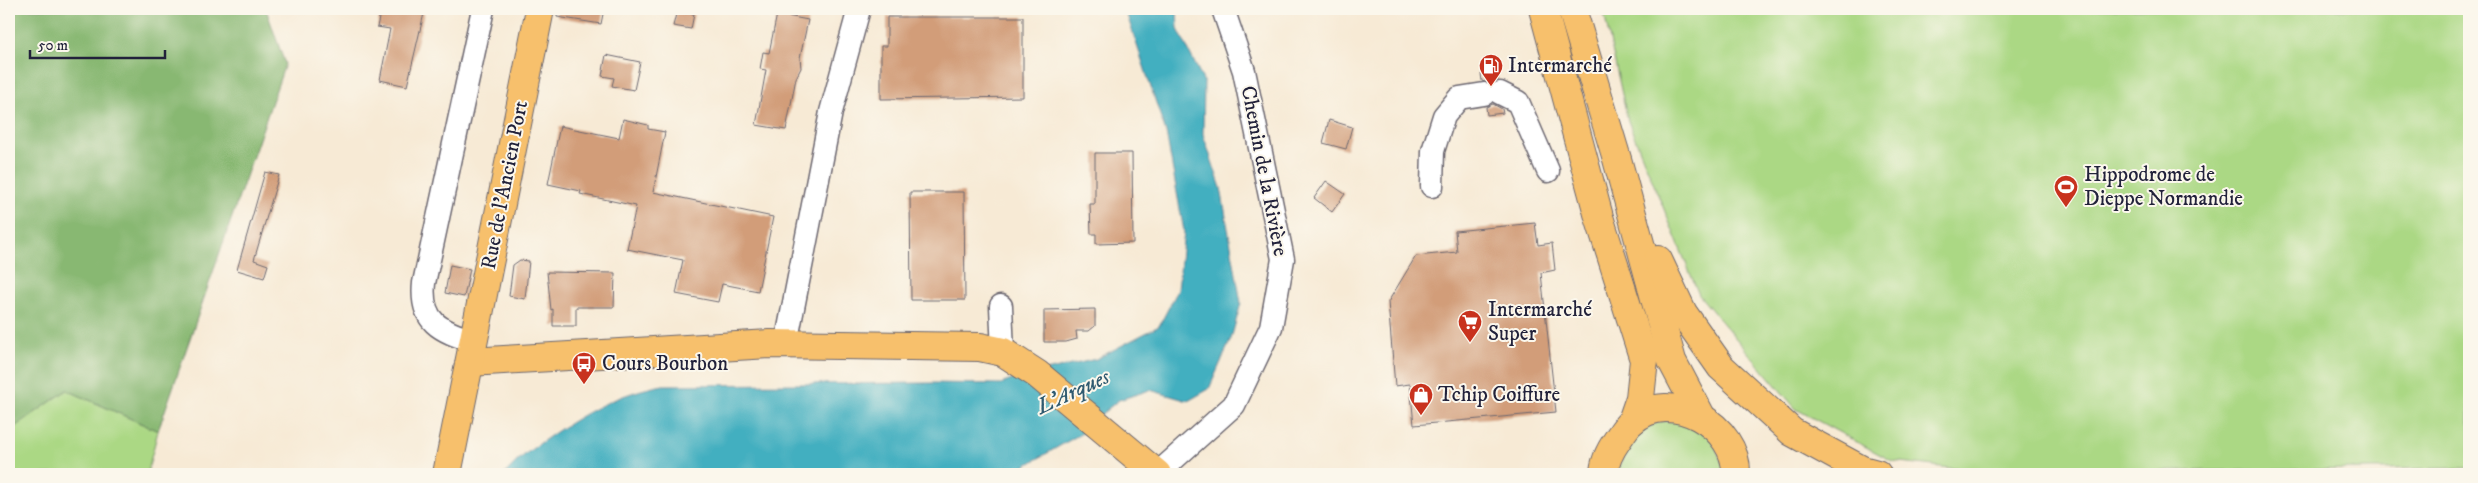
<svg xmlns="http://www.w3.org/2000/svg" width="2478" height="483" viewBox="0 0 2478 483" font-family="'IM FELL DW Pica',serif">
  <style>
    .green { fill: #abd884; stroke: #667d60 }
    .forest { fill: #88b872; stroke: #556d56 }
    .water { fill: #42afc0; stroke: #32687e }
    .building { fill: #d29d79 }
    .lines { fill: none; stroke-linecap: round; stroke-linejoin: round }
    .minor-casing { stroke: #6d6871; stroke-width: 25 }
    .major-casing { stroke: #6d6871; stroke-width: 30 }
    .minor { stroke: #fff; stroke-width: 22 }
    .major { stroke: #f7c06c; stroke-width: 28 }
    .labels { text-anchor: middle; dominant-baseline: central; stroke-width: 4; stroke-linejoin: round; paint-order: stroke }
    .poi-label { font-size: 21px; fill: #22223b; stroke: #fbf7ec; text-anchor: start }
    .street-label { font-size: 21px; fill: #22223b; stroke: #fbf7ec }
    .water-label { font-size: 22px; font-style: italic; fill: #2f5a70; stroke: #fbf7ec }
  </style>
  <rect width="100%" height="100%" fill="#fbf7ec"/>
  <filter id="ink" filterUnits="userSpaceOnUse"><feTurbulence type="fractalNoise" baseFrequency=".02" numOctaves="2"/><feDisplacementMap in="SourceGraphic" scale="10" xChannelSelector="R" yChannelSelector="G"/><feConvolveMatrix kernelMatrix="1 2 1 2 8 2 1 2 1" color-interpolation-filters="sRGB"/></filter>
  <filter id="wash" filterUnits="userSpaceOnUse"><feTurbulence type="fractalNoise" baseFrequency=".0096" numOctaves="4" result="noise"/><feDisplacementMap in="SourceGraphic" scale="20" xChannelSelector="R" yChannelSelector="G"/><feGaussianBlur stdDeviation="1.12" result="paint"/><feColorMatrix in="noise" values="0 0 0 0 0 0 0 0 0 0 0 0 0 0 0 0 0 1.4 0 .05"/><feComposite in="paint" operator="in"/></filter>
  <g filter="url(#wash)">
    <rect width="100%" height="100%" fill="#f7ead5"/>
    <!-- green -->
    <g class="green">
      <polygon points="1603,9 2469,9 2469,468 1991,473 1892,461 1796,409 1699,295 1628,121"/>
      <polygon points="67,390 158,431 147,474 9,474 9,431"/>
      <polygon points="1662,421 1682,422 1711,437 1727,474 1616,474 1631,438 1651,425"/>
    </g>
    <!-- forest -->
    <polygon class="forest" points="9,9 266,9 285,64 158,431 67,390 9,431"/>
    <!-- water -->
    <path class="water" d="M1125,9h52l1,20 26,53 -1,52 18,54 20,115 -10,36 -22,50 -21,12 -38,-11 -31,10 -34,27 -1,5 -73,42h-506c12,-15 28,-26 44,-37 36,-25 70,-44 114,-52l268,-2 70,1 16,-6 79,-19 63,-33 19,-36 6,-59 -18,-98z"/>
    <g id="blocks">
      <!-- building -->
      <g class="building">
        <polygon points="381,9 425,9 407,86 380,80 390,29 377,27"/>
        <polygon points="557,9 604,9 601,24 557,17"/>
        <polygon points="677,10 694,14 691,29 673,26"/>
        <polygon points="777,14 808,20 800,58 801,68 796,78 786,130 756,125 766,70 760,69 763,52 769,53"/>
        <polygon points="887,17 1023,17 1023,97 881,99 881,46 887,46"/>
        <polygon points="606,55 640,62 634,90 612,86 614,78 602,76"/>
        <polygon points="1497,71 1498,80 1491,84 1482,81 1481,74"/>
        <polygon points="1493,104 1502,109 1503,113 1487,115 1486,107"/>
        <polygon points="623,119 648,125 648,129 665,132 653,192 773,217 758,291 722,284 718,302 676,294 683,260 627,249 636,206 580,194 581,191 548,184 560,126 619,138"/>
        <polygon points="1329,120 1352,127 1346,149 1323,143"/>
        <polygon points="1095,153 1132,153 1133,243 1096,244 1096,234 1091,234 1090,204 1095,204"/>
        <polygon points="265,172 279,175 254,260 268,265 264,278 237,270"/>
        <polygon points="1326,181 1345,194 1332,212 1314,198"/>
        <polygon points="910,192 964,192 965,300 911,300"/>
        <polygon points="1535,223 1538,245 1552,243 1555,270 1541,273 1556,412 1414,425 1410,384 1395,386 1388,302 1416,256 1457,252 1455,231"/>
        <polygon points="520,260 529,261 525,299 509,296 513,265"/>
        <polygon points="450,265 470,269 464,297 445,293"/>
        <polygon points="547,272 615,273 614,307 576,307 576,326 553,326 553,309 551,310"/>
        <polygon points="1095,309 1095,326 1089,331 1076,331 1077,339 1066,342 1044,342 1044,310"/>
      </g>
    </g>
  </g>
  <g filter="url(#ink)">
    <use href="#blocks" fill-opacity="0" stroke="#6d6871" stroke-width="1"/>
    <g class="lines">
      <defs>
        <g id="minor">
          <polyline points="1500,93 1518,102 1548,171"/>
          <polyline points="1432,186 1433,151 1444,116 1459,98 1484,94"/>
          <polyline points="1001,306 1003,352"/>
          <path d="M474,341c-34,-10 -54,-19 -50,-58l59,-274"/>
          <polyline points="786,344 831,112 859,9"/>
          <polyline points="1157,474 1234,405 1271,327 1283,259 1244,71 1223,9"/>
        </g>
        <g id="major">
          <polyline points="1543,9 1599,217 1644,360 1640,398 1632,421"/>
          <polyline points="1572,9 1617,159 1672,361 1701,416"/>
          <polyline points="1658,260 1683,313 1721,367 1792,432 1862,470 1877,474"/>
          <polyline points="470,362 770,344 980,347 1003,352 1037,374 1157,474"/>
          <polyline points="447,474 540,9"/>
          <path d="M1604,474c0,-13 7,-25 14,-35 4,-6 9,-14 14,-18 39,-35 106,6 104,53"/>
        </g>
      </defs>
      <!-- minor casing -->
      <use href="#minor" class="minor-casing"/>
      <!-- major casing -->
      <use href="#major" class="major-casing"/>
      <!-- minor -->
      <use href="#minor" class="minor"/>
      <!-- major -->
      <use href="#major" class="major"/>
    </g>
  </g>
  <!-- icons -->
  <defs>
    <symbol id="fuel-pin" viewBox="-11 -11 22 30"><path d="M0 17L-7.5 6A9.5 9.5 0 1 1 7.5 6Z" fill="#c8321e" stroke="#fbf7ec"/><path d="M-5.5-6h7V0h2V4h1.3V-2.5L3-4.5l.8-.8L6-3V5H2.5V1h-1V6h-7ZM-4.2-4.7v3.2H.2V-4.7Z" fill="#fff"/></symbol>
    <symbol id="stadium-pin" viewBox="-11 -11 22 30"><path d="M0 17L-7.5 6A9.5 9.5 0 1 1 7.5 6Z" fill="#c8321e" stroke="#fbf7ec"/><path d="M0-5a6.5 5 0 1 0 0 10a6.5 5 0 1 0 0-10ZM-3.5-1.8h7v3.6h-7Z" fill="#fff"/></symbol>
    <symbol id="supermarket-pin" viewBox="-11 -11 22 30"><path d="M0 17L-7.5 6A9.5 9.5 0 1 1 7.5 6Z" fill="#c8321e" stroke="#fbf7ec"/><path d="M-6-5.5h2.5l.6 2H6L4.5 2H-2.5L-4.4-4H-6ZM-1.5 3.2a1.3 1.3 0 1 0 .1 0ZM3 3.2a1.3 1.3 0 1 0 .1 0Z" fill="#fff"/></symbol>
    <symbol id="bus-pin" viewBox="-11 -11 22 30"><path d="M0 17L-7.5 6A9.5 9.5 0 1 1 7.5 6Z" fill="#c8321e" stroke="#fbf7ec"/><path d="M-5-6H5V4H4V6H2V4H-2V6H-4V4H-5ZM-3.5-4V0h7V-4ZM-3.5 1.2v1.5H-2V1.2ZM2 1.2v1.5H3.5V1.2Z" fill="#fff"/></symbol>
    <symbol id="shop-pin" viewBox="-11 -11 22 30"><path d="M0 17L-7.5 6A9.5 9.5 0 1 1 7.5 6Z" fill="#c8321e" stroke="#fbf7ec"/><path d="M-5-2.5h2.3a2.7 3.5 0 0 1 5.4 0H5L5.5 6h-11ZM-1.5-2.5h3a1.5 2.3 0 0 0-3 0Z" fill="#fff"/></symbol>
  </defs>
  <g fill-rule="evenodd">
    <use href="#fuel-pin" x="1477" y="52" width="28" height="38"/>
    <use href="#stadium-pin" x="2052" y="173" width="28" height="38"/>
    <use href="#supermarket-pin" x="1456" y="308" width="28" height="38"/>
    <use href="#bus-pin" x="570" y="350" width="28" height="38"/>
    <use href="#shop-pin" x="1407" y="381" width="28" height="38"/>
  </g>
  <g class="labels">
    <!-- poi labels -->
    <g class="poi-label">
      <text x="1508" y="66">Intermarché</text>
      <text x="2084" y="175">Hippodrome de<tspan x="2084" dy="24">Dieppe Normandie</tspan></text>
      <text x="1488" y="310">Intermarché<tspan x="1488" dy="24">Super</tspan></text>
      <text x="602" y="364">Cours Bourbon</text>
      <text x="1438" y="395">Tchip Coiffure</text>
    </g>
    <!-- street labels -->
    <g class="street-label">
      <text transform="translate(1264 171) rotate(79)">Chemin de la Rivière</text>
      <text transform="translate(505 185) rotate(-79)">Rue de l'Ancien Port</text>
    </g>
    <!-- water labels -->
    <g class="water-label">
      <text transform="translate(1073 392) rotate(-25)">L'Arques</text>
    </g>
  </g>
  <!-- margin -->
  <rect width="2478" height="483" fill="none" stroke="#fbf7ec" stroke-width="30"/>
  <!-- scale -->
  <path d="M30 50v8h135v-8" fill="none" stroke="#22223b" stroke-width="2.5"/>
  <text x="38" y="50" font-size="15" fill="#22223b" stroke="#fbf7ec" stroke-width="4" paint-order="stroke">50 m</text>
</svg>
